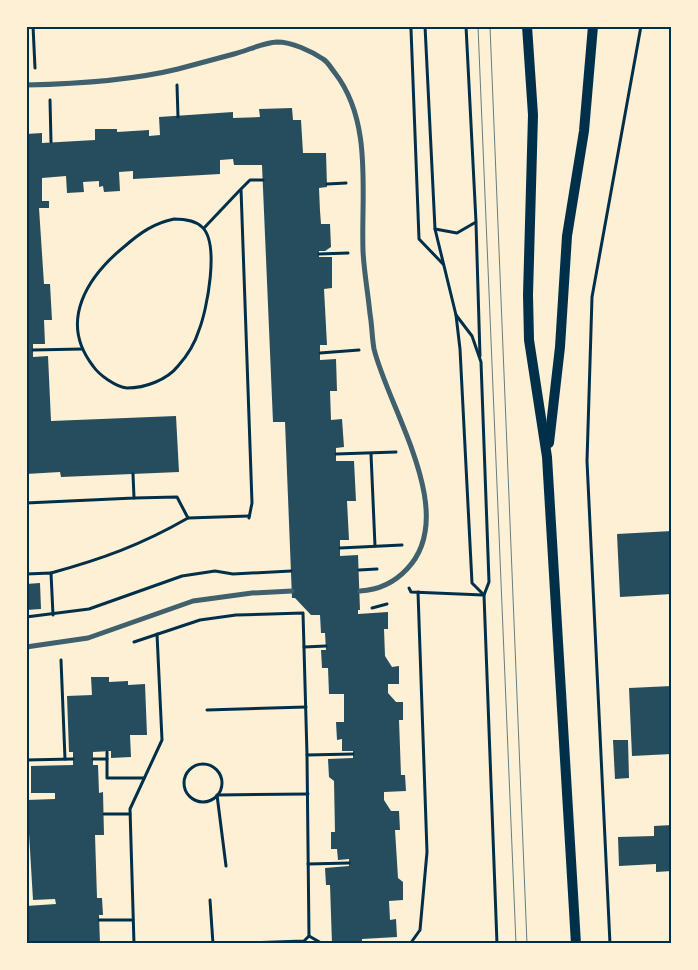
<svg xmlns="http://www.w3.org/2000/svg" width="698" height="970" viewBox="0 0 698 970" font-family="'Nunito Sans',sans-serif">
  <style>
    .building { fill: #264d5e }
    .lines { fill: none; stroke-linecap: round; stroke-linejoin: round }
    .path { stroke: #003049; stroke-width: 3 }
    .minor { stroke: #3f606c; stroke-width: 5 }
    .secondary { stroke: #003049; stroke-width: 10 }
    .tram { stroke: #657d81; stroke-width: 1 }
    .neatline { fill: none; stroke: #003049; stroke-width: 2 }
  </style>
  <rect width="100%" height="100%" fill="#fdf0d5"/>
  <!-- building -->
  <g class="building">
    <polygon points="292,108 293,120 301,120 303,153 326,153 327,187 319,188 320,211 321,224 330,224 331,247 325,251 319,251 319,257 332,257 332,288 324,289 327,345 320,345 320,360 336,359 337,391 330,391 331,420 342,419 344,447 336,448 336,461 354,461 356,501 347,501 349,540 340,540 340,556 358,555 360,610 358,610 358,614 388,612 388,629 384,629 385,656 392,667 399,666 399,684 388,684 388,693 396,702 403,702 403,720 399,720 401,775 405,775 406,791 384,792 384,800 391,811 399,811 400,830 395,830 398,878 403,882 403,900 389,901 390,920 396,919 397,937 362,939 362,944 332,944 330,885 326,885 325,868 349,866 349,859 338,860 337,849 331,849 331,832 335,832 334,781 329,777 328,759 353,758 353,751 342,751 342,739 337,740 336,722 344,722 344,694 329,694 328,668 322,668 321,650 326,650 325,633 321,633 320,615 311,615 295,598 292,598 285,422 273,422 262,165 234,165 233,159 220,160 220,174 133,179 133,171 119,172 120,191 104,192 103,186 99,187 99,181 83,182 84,192 67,193 66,176 42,178 42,201 49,201 49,208 39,208 44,284 50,284 52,320 44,320 45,344 33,344 33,357 48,356 51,421 176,416 179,472 61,477 60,472 26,474 26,134 42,133 42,143 95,140 95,129 117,129 117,132 149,130 149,136 160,135 159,117 233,112 233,118 260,117 259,109"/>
    <polygon points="672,531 672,594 620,597 617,534"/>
    <polygon points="40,583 41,609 26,610 26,584"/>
    <polygon points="91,677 109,677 109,682 128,681 128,685 145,684 147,735 130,735 131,757 111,758 111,751 93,752 93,765 98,765 99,793 103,792 104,835 95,835 97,898 102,898 103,915 99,915 100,944 26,944 26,906 56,904 55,899 33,900 27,800 55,799 55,793 31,793 31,766 73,765 73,752 69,752 67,696 92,695"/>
    <polygon points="672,686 672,754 632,756 629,688"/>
    <polygon points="613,740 628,740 629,778 615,779"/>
    <polygon points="672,825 672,871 656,872 656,864 619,866 618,837 654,836 654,826"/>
  </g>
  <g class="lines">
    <!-- path -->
    <g class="path">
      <polyline points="33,26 35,68"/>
      <polyline points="408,26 411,29 419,239 443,264"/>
      <polyline points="425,26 435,229 456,315 472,336 481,362 489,582 484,595 497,944"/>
      <polyline points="177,85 178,117"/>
      <polyline points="50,100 51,142"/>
      <polyline points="327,184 346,183"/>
      <path d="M174,219c10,0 21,1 28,8 18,16 5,83 -3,103 -4,13 -12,26 -21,36 -11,14 -33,22 -51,22 -11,-1 -28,-13 -34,-22 -35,-45 -5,-90 32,-120 15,-13 29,-23 49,-27z"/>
      <polyline points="476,223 480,356"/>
      <polyline points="204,228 240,190"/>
      <polyline points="435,229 457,233 476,222 466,26"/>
      <polyline points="319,254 348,253"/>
      <polyline points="456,315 460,349 472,583 484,595"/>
      <polyline points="33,350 82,349"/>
      <polyline points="320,353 359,350"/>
      <polyline points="336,454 396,452"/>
      <polyline points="371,454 375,546"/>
      <polyline points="134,498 177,497 188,518 249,516"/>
      <polyline points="26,503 134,498 133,474"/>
      <polyline points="249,518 252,503 241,189 250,180 263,180"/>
      <polyline points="340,548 402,545"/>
      <polyline points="359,570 377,569"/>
      <path d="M51,573c51,-14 90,-28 137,-55"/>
      <polyline points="26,574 51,573 53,615"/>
      <polyline points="409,588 411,592 483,595"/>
      <polyline points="372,608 387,604"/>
      <polyline points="26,617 89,609 182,576 215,571 233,574 291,571"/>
      <polyline points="134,642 200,620 236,615 303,613 307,755 309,936 304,941 214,944"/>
      <polyline points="304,647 326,646"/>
      <polyline points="61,660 65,759"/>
      <polyline points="207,710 306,707"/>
      <polyline points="307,755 353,754"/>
      <polyline points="93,759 107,759 107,752"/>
      <polyline points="107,759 107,778 144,778"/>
      <polyline points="26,760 73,759"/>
      <circle cx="203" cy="783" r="19"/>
      <polyline points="104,814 130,814"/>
      <polyline points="308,864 349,863"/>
      <polyline points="226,866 217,795 308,794"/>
      <polyline points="210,900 213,944"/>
      <polyline points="99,920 133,920"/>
      <polyline points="309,936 323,944"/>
      <polyline points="134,944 130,809 162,740 157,634"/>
      <polyline points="410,944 420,930 427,852 418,592"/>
      <polyline points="610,944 587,461 592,297 641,26"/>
    </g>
    <!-- minor -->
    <g class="minor">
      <path d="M26,85c51,-1 103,-4 152,-16 19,-5 38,-10 56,-15 15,-4 28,-11 43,-12 15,0 34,9 46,17 5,3 8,9 12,14 38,49 26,120 28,178 1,21 5,42 7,63 2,11 2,24 4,35 15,61 86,165 33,220 -13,14 -29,21 -47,22"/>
      <polyline points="26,647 88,638 193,601 252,593 292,591"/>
    </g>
    <!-- secondary -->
    <g class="secondary">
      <polyline points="527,26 533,115 528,295 529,340 547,457 576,944"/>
      <polyline points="549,443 560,347 567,236 584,131 593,26"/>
    </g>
    <!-- tram -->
    <g class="tram">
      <polyline points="478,26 516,944"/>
      <polyline points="490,26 527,944"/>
    </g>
  </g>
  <!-- border -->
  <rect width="698" height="970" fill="none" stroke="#fdf0d5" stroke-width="55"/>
  <rect x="28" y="28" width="642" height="914" class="neatline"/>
</svg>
